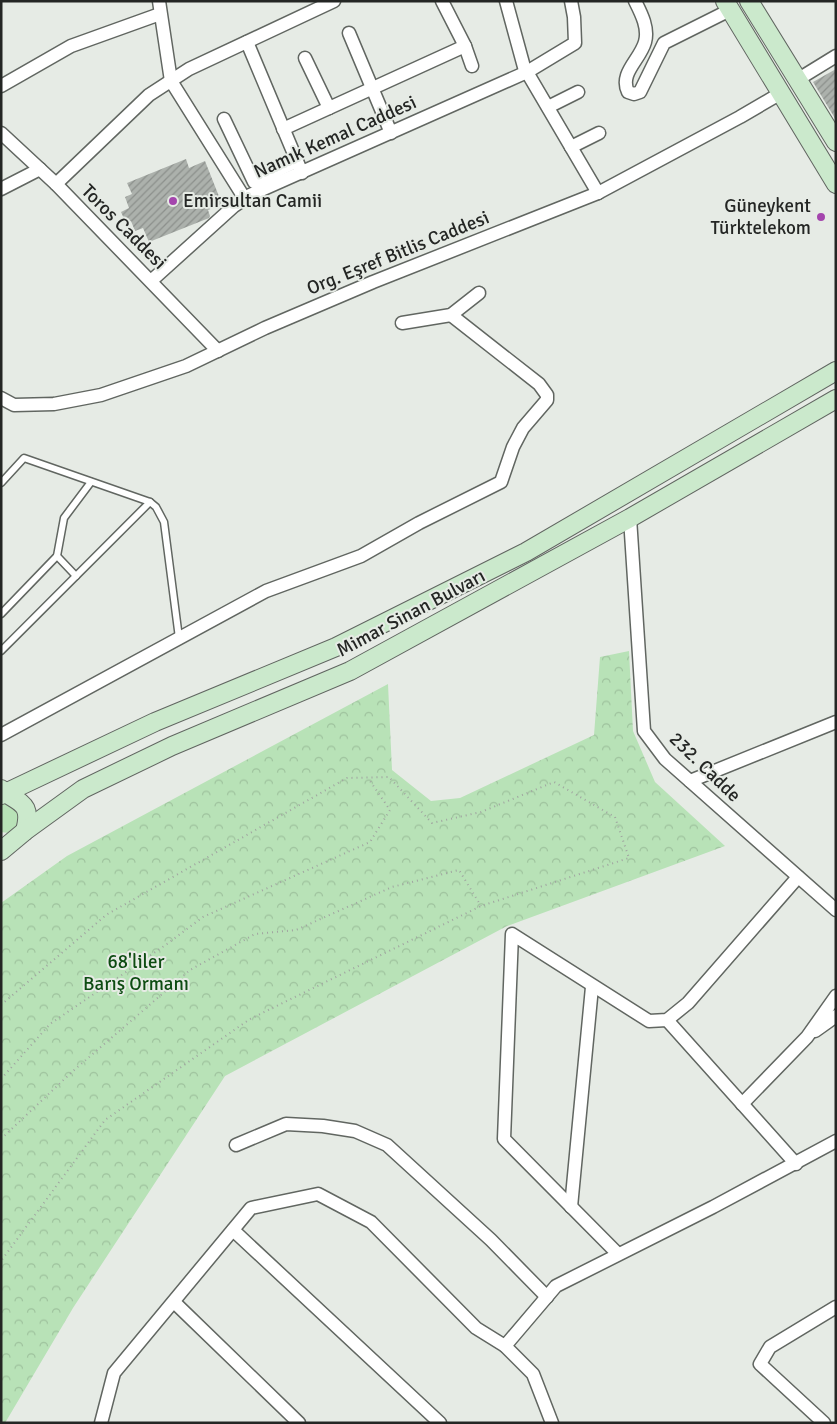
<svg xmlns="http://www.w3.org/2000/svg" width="837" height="1424" viewBox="0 0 837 1424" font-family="Signika,sans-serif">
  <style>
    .green { fill: #b8e2b7 }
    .park { fill: url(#park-crowns) }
    .building { fill: url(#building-hatch) }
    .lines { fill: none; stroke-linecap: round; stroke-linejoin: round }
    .lane-casing { stroke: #616661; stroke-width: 9 }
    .street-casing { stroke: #616661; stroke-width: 15 }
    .secondary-casing { stroke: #616661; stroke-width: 20 }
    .path { stroke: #a0a4a0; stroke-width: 2; stroke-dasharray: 1 4; stroke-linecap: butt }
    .lane { stroke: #fff; stroke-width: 6 }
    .street { stroke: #fff; stroke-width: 12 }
    .secondary { stroke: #cbe9cc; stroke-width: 18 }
    .poi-dot { fill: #a445ad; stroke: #e6ebe5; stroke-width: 2 }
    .labels { text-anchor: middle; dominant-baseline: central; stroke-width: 4; stroke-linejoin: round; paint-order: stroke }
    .street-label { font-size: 19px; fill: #242624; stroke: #e6ebe5 }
    .poi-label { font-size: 19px; fill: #242624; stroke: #e6ebe5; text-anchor: start }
    .park-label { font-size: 19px; fill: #0d4c12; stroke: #e6ebe5 }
  </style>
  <defs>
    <pattern id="park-crowns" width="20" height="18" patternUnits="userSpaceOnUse" patternTransform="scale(1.25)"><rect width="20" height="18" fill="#b8e2b7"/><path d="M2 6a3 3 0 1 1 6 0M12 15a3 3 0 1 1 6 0" fill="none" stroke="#9ec29d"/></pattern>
    <pattern id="building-hatch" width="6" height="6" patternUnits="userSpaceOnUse" patternTransform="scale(1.25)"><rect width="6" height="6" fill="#acb1ac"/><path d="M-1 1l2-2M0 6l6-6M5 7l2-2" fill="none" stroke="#8c908c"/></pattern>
  </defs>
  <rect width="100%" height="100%" fill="#e6ebe5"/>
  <!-- green -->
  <polygon class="green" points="4,801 20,812 17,827 8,833 1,832 1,802"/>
  <!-- park -->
  <polygon class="park" points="629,651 633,731 655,782 725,846 507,926 225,1076 73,1308 5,1423 1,1423 1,903 67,856 388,684 392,770 431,801 460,798 594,735 600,657"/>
  <!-- building -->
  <g class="building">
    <polygon points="836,69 836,120 813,82"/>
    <polygon points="186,159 189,168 205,161 222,204 208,210 210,216 209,218 149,242 143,228 135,231 131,221 126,223 121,212 129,208 125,197 132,194 127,183"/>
  </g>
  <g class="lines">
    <defs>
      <g id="lane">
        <polyline points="1,483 24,458 150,502 156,507 164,522 179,638"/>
        <polyline points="57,556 76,576"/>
        <polyline points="1,614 57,556 64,518 91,482"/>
        <polyline points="1,651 150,502"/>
      </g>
      <g id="street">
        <polyline points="159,1 171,81 245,199"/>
        <polyline points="442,1 465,46 472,66"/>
        <polyline points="506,1 524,67 598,193"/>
        <path d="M635,1c6,12 14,27 10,41 -5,18 -26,31 -17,50l6,2 6,-2 24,-49 66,-33"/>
        <polyline points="349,33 391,133"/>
        <polyline points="247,42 302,173"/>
        <polyline points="305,58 329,108"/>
        <polyline points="797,80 836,56"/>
        <polyline points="1,86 71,46 160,14"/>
        <polyline points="548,107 578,92"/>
        <polyline points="224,119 254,182 297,161"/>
        <polyline points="283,129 465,46"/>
        <polyline points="1,133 56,184 218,351"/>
        <polyline points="571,147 599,133"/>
        <polyline points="56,184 149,95 189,69 334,1"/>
        <polyline points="1,189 40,169"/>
        <polyline points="151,281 234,206 250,195 527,72 575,43 574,17 571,1"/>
        <polyline points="402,323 451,315 479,293"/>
        <polyline points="1,398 14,405 54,404 101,395 186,366 265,328 373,282 598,193 740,117 781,93"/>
        <polyline points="630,518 644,731 665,759 836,910"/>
        <polyline points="1,735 266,591 361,556 419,523 501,482 513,447 523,428 547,400 547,395 539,384 451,315"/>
        <polyline points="690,781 836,722"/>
        <polyline points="667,1020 796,1164"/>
        <polyline points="815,1031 836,1016"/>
        <polyline points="742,1104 807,1037 836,996"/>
        <polyline points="236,1145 286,1124 323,1126 355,1131 387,1145 491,1240 547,1297"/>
        <polyline points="571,1207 592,987"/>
        <polyline points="233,1230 440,1423"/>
        <polyline points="618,1254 504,1139 512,934 649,1021 667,1020 688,1003 798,877"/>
        <polyline points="174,1302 299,1423"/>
        <polyline points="505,1346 556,1286 713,1207 836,1141"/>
        <polyline points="101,1423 114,1373 251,1208 318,1194 371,1222 476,1328 505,1346 533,1374 552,1423"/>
        <polyline points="824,1423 760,1364 770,1347 836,1307"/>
      </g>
      <g id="secondary">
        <polyline points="725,1 836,184"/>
        <polyline points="749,1 836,142"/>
        <path d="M1,789c17,15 32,12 24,42"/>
        <polyline points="1,795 155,722 336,647 526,552 836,371"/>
        <polyline points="1,851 25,831 83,789 172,746 350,671 630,518 836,399"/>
      </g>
    </defs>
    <!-- lane casing -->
    <use href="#lane" class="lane-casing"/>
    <!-- street casing -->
    <use href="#street" class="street-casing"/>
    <!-- secondary casing -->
    <use href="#secondary" class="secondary-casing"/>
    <!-- path -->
    <g class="path">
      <polyline points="1,1005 106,915 347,778 389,777 432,823 481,812 554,782 615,817 629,858 481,906 250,1019 105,1120 1,1261"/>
      <polyline points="1,1079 50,1024 167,944 203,917 370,842 390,810 368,778"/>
      <polyline points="1,1139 73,1071 190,970 255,934 296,930 392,887 459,870 481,906"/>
    </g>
    <!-- lane -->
    <use href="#lane" class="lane"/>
    <!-- street -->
    <use href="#street" class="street"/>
    <!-- secondary -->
    <use href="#secondary" class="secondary"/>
  </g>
  <!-- markers -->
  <g class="poi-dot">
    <circle cx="173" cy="201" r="5"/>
    <circle cx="821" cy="217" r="5"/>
  </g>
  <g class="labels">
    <!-- street labels -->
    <g class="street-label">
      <text transform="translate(335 137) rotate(-24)">Namık Kemal Caddesi</text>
      <text transform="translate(124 227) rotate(45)">Toros Caddesi</text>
      <text transform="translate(398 253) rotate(-22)">Org. Eşref Bitlis Caddesi</text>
      <text transform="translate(411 613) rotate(-28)">Mimar Sinan Bulvarı</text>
      <text transform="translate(705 767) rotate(44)">232. Cadde</text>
    </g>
    <!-- poi labels -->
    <g class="poi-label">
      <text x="183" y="201">Emirsultan Camii</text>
      <text x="811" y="206" text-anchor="end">Güneykent<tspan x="811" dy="22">Türktelekom</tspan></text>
    </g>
    <!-- park labels -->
    <g class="park-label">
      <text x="136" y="962">68'liler<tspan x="136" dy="22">Barış Ormanı</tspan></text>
    </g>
  </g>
  <!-- border -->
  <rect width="837" height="1424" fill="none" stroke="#242624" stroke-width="5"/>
</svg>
